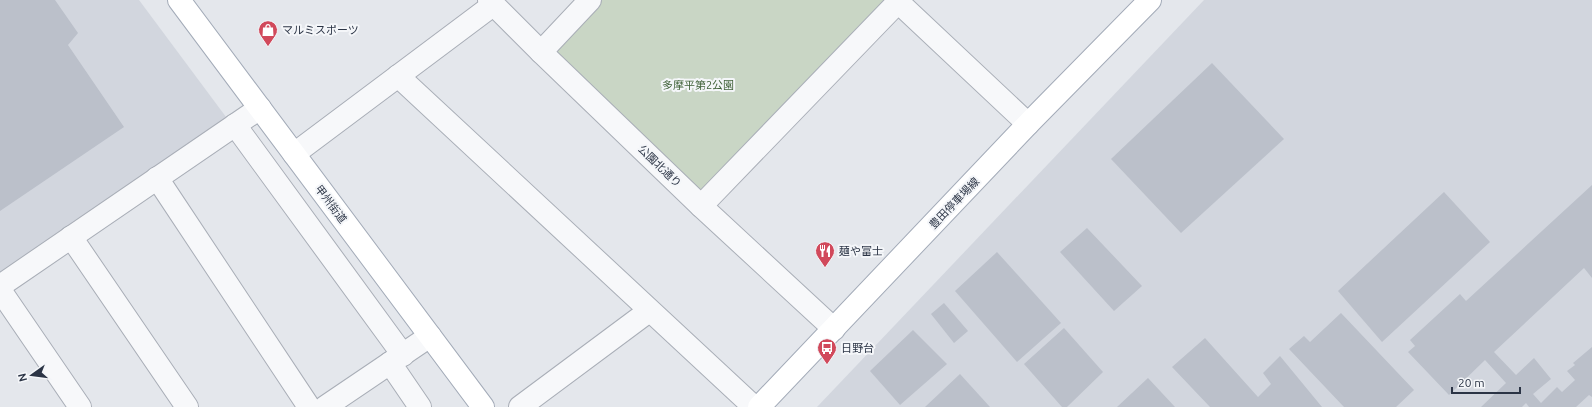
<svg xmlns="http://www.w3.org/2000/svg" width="1592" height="407" viewBox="0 0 1592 407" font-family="Ubuntu,'Noto Sans JP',sans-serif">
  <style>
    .built { fill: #d2d6de }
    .green { fill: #c9d6c5 }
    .building { fill: #bbc0ca }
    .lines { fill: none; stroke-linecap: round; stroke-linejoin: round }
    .minor-casing { stroke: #a9aeb7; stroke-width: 24 }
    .major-casing { stroke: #a3abb8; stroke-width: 24 }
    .minor { stroke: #f7f8fa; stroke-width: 22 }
    .major { stroke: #fff; stroke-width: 22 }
    .labels { text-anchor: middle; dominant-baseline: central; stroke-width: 4; stroke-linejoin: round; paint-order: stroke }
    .poi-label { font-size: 11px; fill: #2b3445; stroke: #f4f6f9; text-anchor: start }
    .park-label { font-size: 11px; fill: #3f6138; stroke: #f4f6f9 }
    .street-label { font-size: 11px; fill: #2b3445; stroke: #f4f6f9 }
  </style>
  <rect width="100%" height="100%" fill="#e4e7ec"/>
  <!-- built -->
  <g class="built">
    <polygon points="0,0 139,0 229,121 0,278"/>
    <polygon points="1204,0 1592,0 1592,407 817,407"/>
  </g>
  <!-- green -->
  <polygon class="green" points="590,0 896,0 701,206 541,52"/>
  <!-- building -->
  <g class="building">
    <polygon points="0,0 55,0 78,33 68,45 124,127 0,211"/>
    <polygon points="1212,63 1284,139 1181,233 1111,159"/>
    <polygon points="1592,185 1592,278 1584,268 1494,352 1516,375 1534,358 1551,379 1533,394 1541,403 1557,387 1562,392 1575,380 1567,371 1575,365 1573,363 1592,347 1592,397 1589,395 1576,407 1529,407 1526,403 1522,407 1481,407 1506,383 1485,360 1449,395 1408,352 1415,346 1410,340 1460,294 1466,301"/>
    <polygon points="1444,192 1490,242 1382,342 1338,291"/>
    <polygon points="1087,228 1142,286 1114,311 1060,252"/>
    <polygon points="997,252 1061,323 1017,362 955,291"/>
    <polygon points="944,303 968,331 954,343 931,314"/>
    <polygon points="1341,313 1414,390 1396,407 1344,407 1289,349 1304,336 1310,342"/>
    <polygon points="1064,328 1103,372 1067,407 1062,407 1024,364"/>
    <polygon points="913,330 947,364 900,405 870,371"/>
    <polygon points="1205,338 1258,397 1271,384 1263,373 1280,356 1322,407 1210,407 1172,367"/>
    <polygon points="960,374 990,407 925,407"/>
    <polygon points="1148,378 1175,407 1117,407"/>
  </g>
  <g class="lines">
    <defs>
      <g id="minor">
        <polyline points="489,0 541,52 701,206 834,329"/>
        <polyline points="896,0 1028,124"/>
        <polyline points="541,52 590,0"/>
        <polyline points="398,76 754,407"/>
        <polyline points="235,125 403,355"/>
        <polyline points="294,154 493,5"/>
        <polyline points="157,178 309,407"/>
        <polyline points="701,206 898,2"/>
        <polyline points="71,237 187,407"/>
        <polyline points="0,286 260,108"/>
        <polyline points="0,290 80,407"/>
        <polyline points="390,363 420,407"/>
        <polyline points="325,407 430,336"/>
        <polyline points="520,407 649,311"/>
      </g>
      <g id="major">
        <polyline points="179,0 483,407"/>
        <polyline points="759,407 1028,124 1150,0"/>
      </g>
    </defs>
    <!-- minor casing -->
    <use href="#minor" class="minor-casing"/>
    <!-- major casing -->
    <use href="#major" class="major-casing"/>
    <!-- minor -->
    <use href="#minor" class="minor"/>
    <!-- major -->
    <use href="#major" class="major"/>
  </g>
  <!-- icons -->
  <defs>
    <symbol id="shop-pin" viewBox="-11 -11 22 30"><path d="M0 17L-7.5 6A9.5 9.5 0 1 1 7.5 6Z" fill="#d1495b" stroke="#f4f6f9"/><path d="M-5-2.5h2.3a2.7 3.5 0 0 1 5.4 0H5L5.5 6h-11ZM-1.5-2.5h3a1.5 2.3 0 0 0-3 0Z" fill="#fff"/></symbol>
    <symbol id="restaurant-pin" viewBox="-11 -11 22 30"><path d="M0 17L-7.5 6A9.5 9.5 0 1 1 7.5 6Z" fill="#d1495b" stroke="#f4f6f9"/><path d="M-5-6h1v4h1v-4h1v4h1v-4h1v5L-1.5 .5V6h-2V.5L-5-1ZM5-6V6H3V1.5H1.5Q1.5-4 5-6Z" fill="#fff"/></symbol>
    <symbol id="bus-pin" viewBox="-11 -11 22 30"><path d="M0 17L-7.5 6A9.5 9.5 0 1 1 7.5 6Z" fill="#d1495b" stroke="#f4f6f9"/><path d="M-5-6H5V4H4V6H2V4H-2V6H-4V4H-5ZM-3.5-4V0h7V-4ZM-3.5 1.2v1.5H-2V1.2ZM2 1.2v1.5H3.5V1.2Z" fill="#fff"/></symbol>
  </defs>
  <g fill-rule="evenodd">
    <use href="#shop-pin" x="257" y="19" width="22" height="30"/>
    <use href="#restaurant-pin" x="814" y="240" width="22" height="30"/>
    <use href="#bus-pin" x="816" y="337" width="22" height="30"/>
  </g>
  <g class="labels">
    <!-- poi labels -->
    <g class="poi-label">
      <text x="282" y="30">マルミスポーツ</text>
      <text x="839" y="251">麺や富士</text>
      <text x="841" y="348">日野台</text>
    </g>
    <!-- park labels -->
    <g class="park-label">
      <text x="698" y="85">多摩平第2公園</text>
    </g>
    <!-- street labels -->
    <g class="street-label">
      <text transform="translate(660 166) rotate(44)">公園北通り</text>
      <text transform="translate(954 203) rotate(-46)">豊田停車場線</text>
      <text transform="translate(331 204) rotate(53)">甲州街道</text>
    </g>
  </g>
  <!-- north arrow -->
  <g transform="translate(32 375) rotate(256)" stroke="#f4f6f9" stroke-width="3" paint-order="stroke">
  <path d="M0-3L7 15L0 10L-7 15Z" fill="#2b3445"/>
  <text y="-6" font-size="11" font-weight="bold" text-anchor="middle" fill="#2b3445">N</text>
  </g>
  <!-- scale -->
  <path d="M1452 387v6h68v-6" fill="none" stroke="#2b3445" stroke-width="2"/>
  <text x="1458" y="387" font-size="12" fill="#2b3445" stroke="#f4f6f9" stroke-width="3" paint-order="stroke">20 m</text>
</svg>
